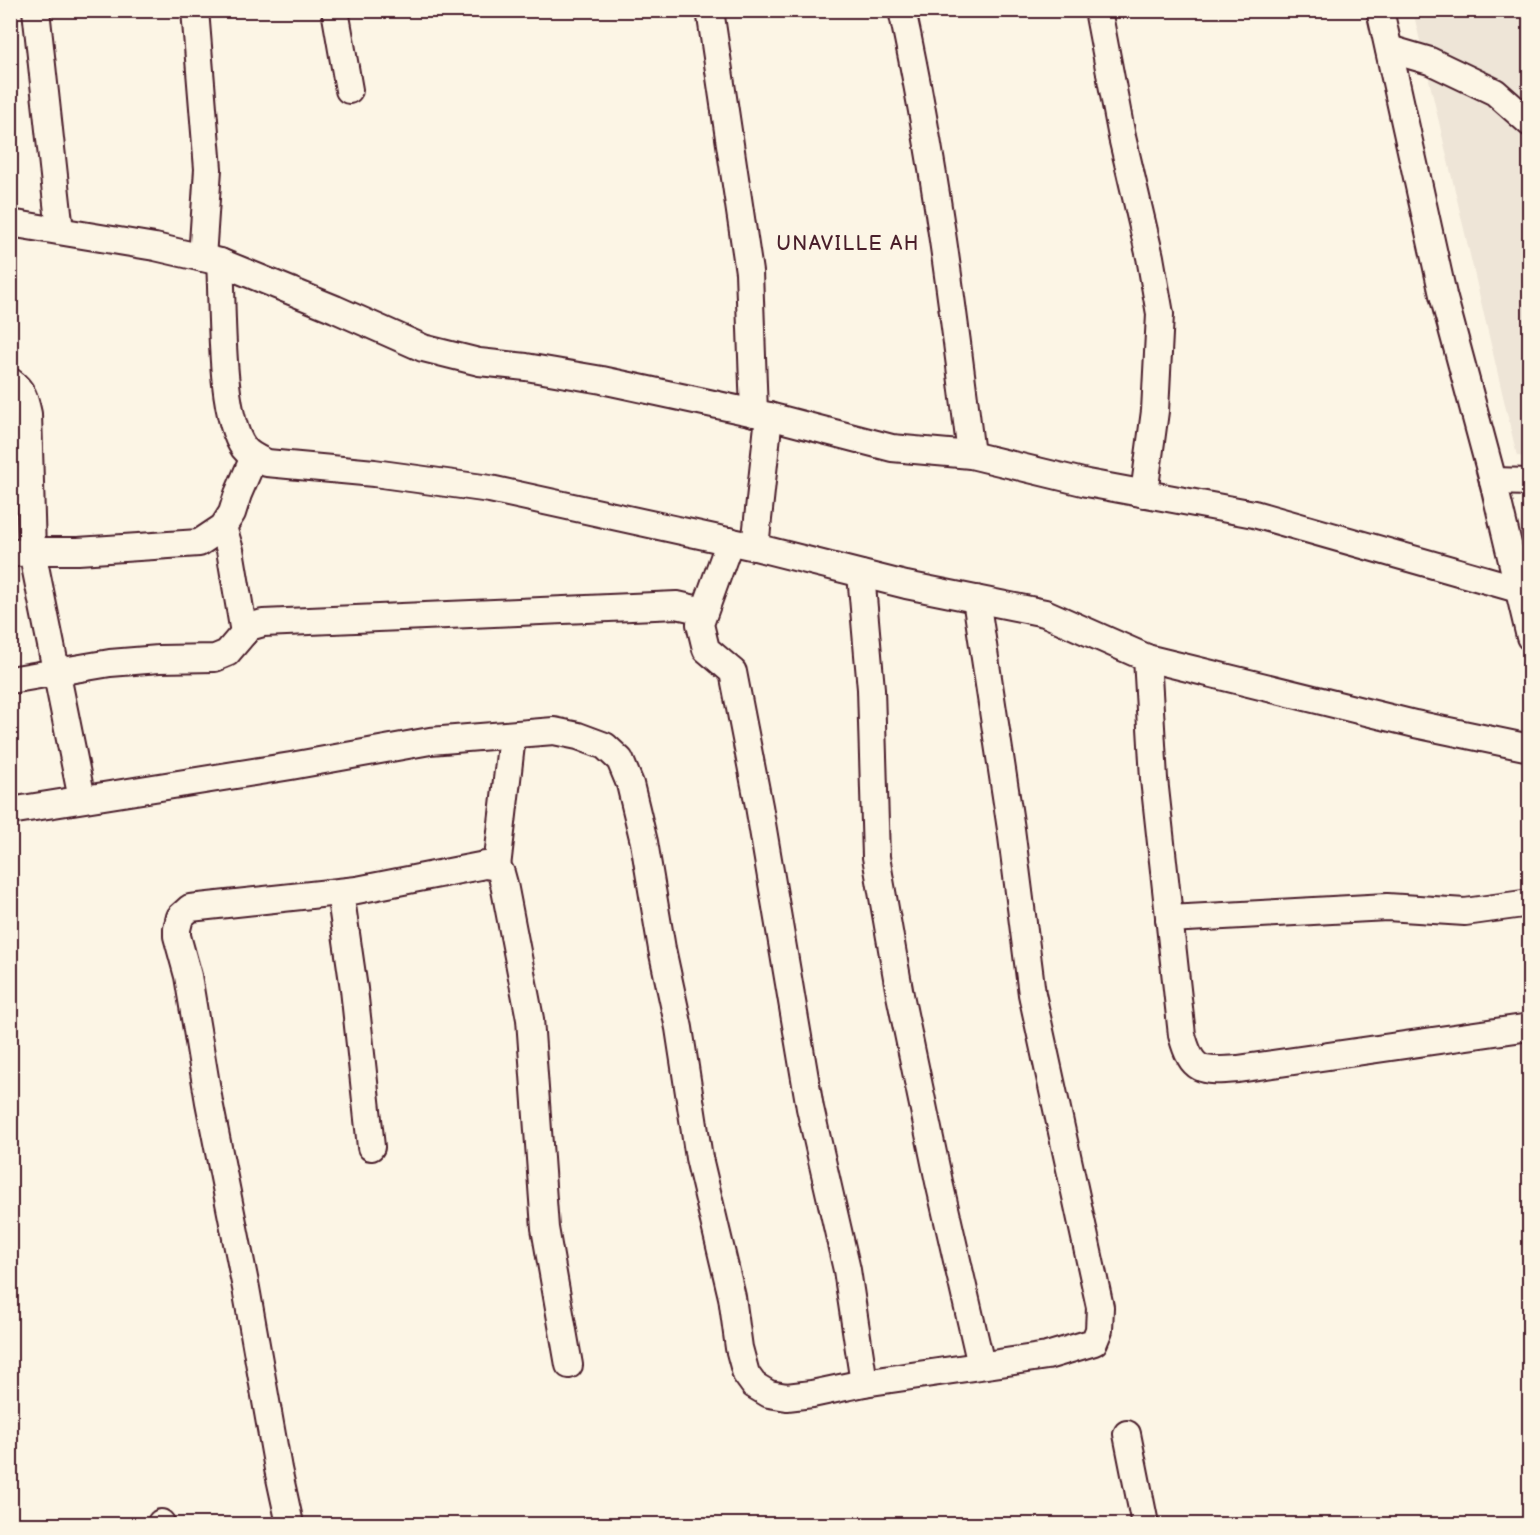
<svg xmlns="http://www.w3.org/2000/svg" width="1540" height="1535" viewBox="0 0 1540 1535" font-family="'Balsamiq Sans',sans-serif">
  <style>
    .built { fill: #eee5d7 }
    .lines { fill: none; stroke-linecap: round; stroke-linejoin: round }
    .street-casing { stroke: #4a1f2b; stroke-width: 30 }
    .street { stroke: #fcf5e5; stroke-width: 26 }
    .labels { text-anchor: middle; dominant-baseline: central; stroke-width: 5; stroke-linejoin: round; paint-order: stroke }
    .quarter-label { font-size: 20px; letter-spacing: 1.5px; fill: #4a1f2b; stroke: #fcf5e5 }
  </style>
  <rect width="100%" height="100%" fill="#fcf5e5"/>
  <filter id="ink" filterUnits="userSpaceOnUse"><feTurbulence type="fractalNoise" baseFrequency=".0167" numOctaves="2"/><feDisplacementMap in="SourceGraphic" scale="12" xChannelSelector="R" yChannelSelector="G"/><feConvolveMatrix kernelMatrix="1 2 1 2 8 2 1 2 1" color-interpolation-filters="sRGB"/></filter>
  <g filter="url(#ink)">
    <!-- built -->
    <polygon class="built" points="1413,11 1529,11 1529,457 1517,456"/>
    <g class="lines">
      <defs>
        <g id="street">
          <polyline points="36,10 60,231"/>
          <polyline points="195,10 208,169 202,258"/>
          <polyline points="335,10 349,90"/>
          <polyline points="710,10 749,272 754,413"/>
          <path d="M902,10c32,147 51,296 69,445"/>
          <polyline points="1098,10 1122,137 1150,257 1160,314 1155,411 1144,494"/>
          <polyline points="1380,10 1443,295 1493,481 1530,637"/>
          <polyline points="1389,49 1430,61 1495,92 1530,123"/>
          <polyline points="10,223 155,247 220,262 335,309 423,348 479,362 526,367 602,380 769,416 892,448 971,455 1087,483 1254,514 1518,589"/>
          <path d="M220,262c3,45 -1,152 24,186 6,8 15,11 23,15l107,10 116,16 265,58 151,38 139,28 102,45 268,66 115,24"/>
          <path d="M10,381c13,9 15,19 18,33l4,137 50,248"/>
          <polyline points="1493,481 1530,482"/>
          <polyline points="223,527 230,550 244,633"/>
          <polyline points="730,541 700,624 706,649 733,672 759,806 810,1108 847,1270 864,1383"/>
          <polyline points="755,547 769,416"/>
          <polyline points="10,554 32,551 78,551 199,543 223,527 232,513 238,494 254,457"/>
          <polyline points="861,574 871,689 876,857 900,995 939,1182 981,1365"/>
          <path d="M1147,658l7,121 28,256c10,37 19,37 56,34l292,-42"/>
          <polyline points="10,680 110,663 159,659 215,658 227,653 249,627 263,623 677,605 704,611"/>
          <polyline points="10,811 291,766 430,741 554,731 578,736 605,746 620,760 630,784 644,842 662,949 679,1028 699,1158 732,1297 739,1348 746,1374 754,1385 769,1394 787,1397 812,1394 864,1383 1047,1356 1094,1342 1099,1330 1100,1307 1032,994 1011,829 976,599"/>
          <polyline points="497,867 512,736"/>
          <polyline points="340,892 354,989 371,1147"/>
          <polyline points="1169,919 1387,907 1465,912 1530,903"/>
          <polyline points="1127,1434 1145,1524"/>
          <polyline points="161,1523 161,1524"/>
          <polyline points="290,1524 278,1469 246,1288 209,1102 188,976 177,936 177,929 180,917 190,908 357,890 485,865 497,867 501,873 504,884 530,1019 545,1228 569,1365"/>
        </g>
      </defs>
      <!-- street casing -->
      <use href="#street" class="street-casing"/>
      <!-- street -->
      <use href="#street" class="street"/>
    </g>
  </g>
  <g class="labels">
    <!-- quarter labels -->
    <g class="quarter-label">
      <text x="848" y="244">UNAVILLE AH</text>
    </g>
  </g>
  <!-- margin -->
  <rect width="1540" height="1535" fill="none" stroke="#fcf5e5" stroke-width="36"/>
  <rect x="18" y="18" width="1504" height="1499" fill="none" stroke="#4a1f2b" stroke-width="2" filter="url(#ink)"/>
</svg>
